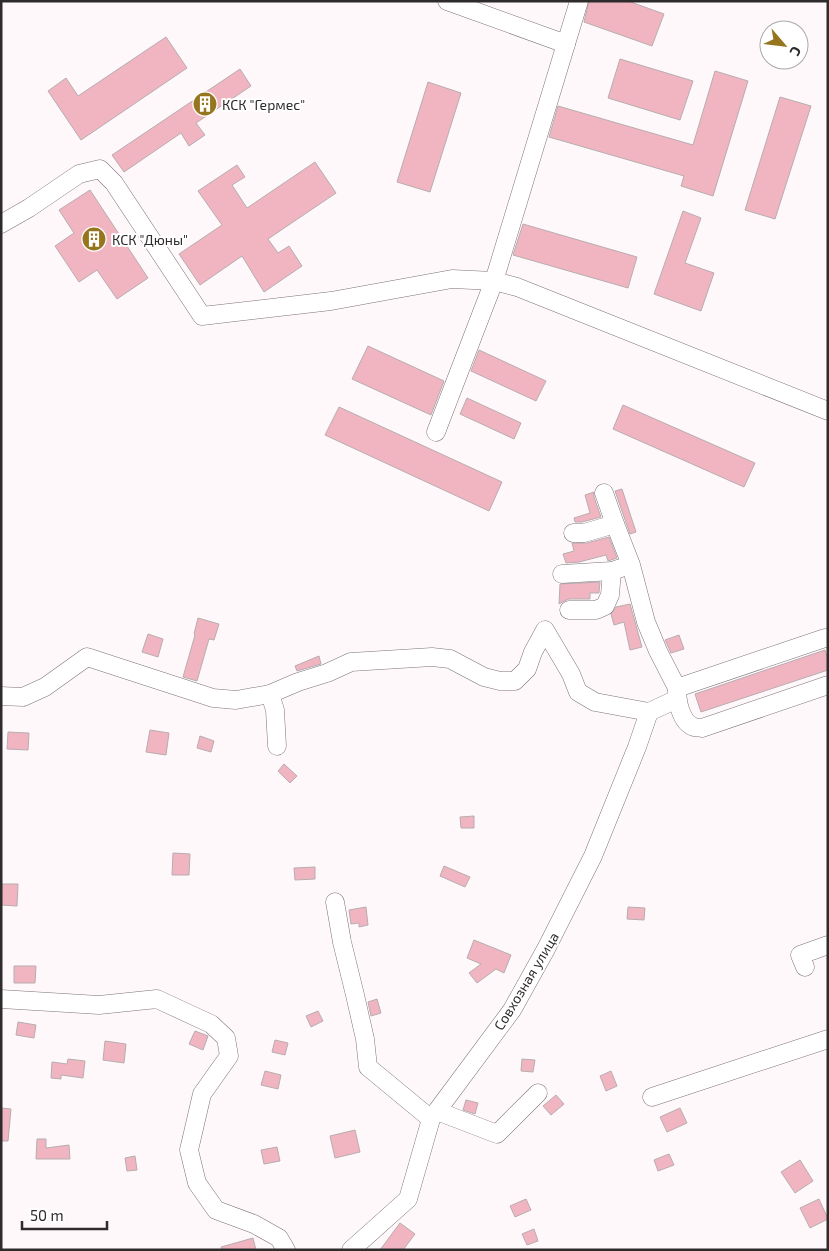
<svg xmlns="http://www.w3.org/2000/svg" width="829" height="1251" viewBox="0 0 829 1251" font-family="'Exo 2',sans-serif">
  <style>
    .building { fill: #f1b5c2; stroke: #b6adaf }
    .lines { fill: none; stroke-linecap: round; stroke-linejoin: round }
    .minor-casing { stroke: #7c7478; stroke-width: 19 }
    .minor { stroke: #fff; stroke-width: 18 }
    .labels { text-anchor: middle; dominant-baseline: central; stroke-width: 4; stroke-linejoin: round; paint-order: stroke }
    .poi-label { font-size: 14px; fill: #2e2b2d; stroke: #fff; text-anchor: start }
    .street-label { font-size: 14px; fill: #2e2b2d; stroke: #fff }
  </style>
  <rect width="100%" height="100%" fill="#fff8fb"/>
  <!-- building -->
  <g class="building">
    <polygon points="589,1 628,1 664,14 652,46 584,22"/>
    <polygon points="166,37 187,68 81,140 48,91 66,78 78,96"/>
    <polygon points="620,59 693,81 680,120 608,98"/>
    <polygon points="240,69 251,86 196,123 205,135 189,146 181,133 124,172 112,155"/>
    <polygon points="715,71 748,81 713,196 681,186 684,176 549,137 558,106 693,145"/>
    <polygon points="428,82 461,93 430,192 397,182"/>
    <polygon points="780,97 811,106 775,219 745,210"/>
    <polygon points="315,162 336,193 268,239 278,253 289,246 302,266 264,292 242,256 200,285 179,254 222,225 198,191 237,165 245,177 232,185 247,208"/>
    <polygon points="90,190 148,278 117,299 97,270 79,282 55,246 74,233 59,210"/>
    <polygon points="683,211 701,218 685,263 714,273 701,311 654,294"/>
    <polygon points="523,224 637,257 628,288 513,255"/>
    <polygon points="368,346 444,381 431,415 352,379"/>
    <polygon points="479,350 546,381 536,401 471,371"/>
    <polygon points="467,398 521,423 514,439 460,414"/>
    <polygon points="623,405 755,463 744,487 613,429"/>
    <polygon points="339,407 502,482 489,511 325,435"/>
    <polygon points="622,489 636,532 630,534 615,491"/>
    <polygon points="594,492 594,497 601,517 582,522 575,522 574,518 590,513 585,495"/>
    <polygon points="609,537 617,558 608,561 606,555 579,562 566,563 563,554 574,551 572,543 587,543"/>
    <polygon points="600,582 599,593 590,593 590,599 569,599 564,601 559,604 560,584"/>
    <polygon points="630,604 642,647 630,650 624,622 614,625 611,614 616,607"/>
    <polygon points="198,618 219,624 214,640 209,639 197,681 183,677 195,635 194,634"/>
    <polygon points="148,634 163,639 158,657 142,652"/>
    <polygon points="679,635 684,649 671,653 665,640"/>
    <polygon points="825,650 828,660 828,670 701,712 695,694"/>
    <polygon points="319,656 321,664 297,671 295,666"/>
    <polygon points="150,730 169,733 166,755 146,752"/>
    <polygon points="8,732 29,733 28,750 7,749"/>
    <polygon points="200,736 214,741 211,752 197,748"/>
    <polygon points="284,764 297,776 290,783 278,771"/>
    <polygon points="474,816 474,828 461,828 460,817"/>
    <polygon points="173,853 190,854 189,875 172,875"/>
    <polygon points="444,866 470,877 465,887 440,876"/>
    <polygon points="315,867 315,879 295,880 294,868"/>
    <polygon points="2,884 18,884 17,906 1,905"/>
    <polygon points="366,907 368,925 359,927 359,923 351,924 349,910"/>
    <polygon points="628,907 645,908 644,920 627,919"/>
    <polygon points="474,940 511,955 504,973 496,969 477,983 469,973 481,964 467,958"/>
    <polygon points="14,966 36,966 35,983 14,983"/>
    <polygon points="377,999 381,1013 371,1016 368,1002"/>
    <polygon points="318,1011 323,1021 311,1027 306,1016"/>
    <polygon points="18,1022 36,1025 34,1038 16,1035"/>
    <polygon points="195,1031 208,1036 203,1050 189,1044"/>
    <polygon points="275,1040 288,1043 285,1055 272,1052"/>
    <polygon points="105,1041 126,1044 124,1063 103,1060"/>
    <polygon points="68,1059 85,1061 83,1078 61,1075 61,1079 51,1078 52,1062 67,1064"/>
    <polygon points="522,1059 535,1060 533,1072 521,1071"/>
    <polygon points="265,1071 281,1075 278,1089 261,1085"/>
    <polygon points="611,1071 617,1086 606,1091 600,1076"/>
    <polygon points="556,1095 564,1104 551,1115 543,1106"/>
    <polygon points="466,1100 478,1103 475,1114 463,1110"/>
    <polygon points="1,1108 11,1109 8,1141 1,1141"/>
    <polygon points="680,1108 687,1123 667,1132 660,1117"/>
    <polygon points="355,1130 360,1152 335,1158 330,1136"/>
    <polygon points="37,1139 46,1139 46,1148 69,1145 70,1159 36,1159"/>
    <polygon points="277,1147 280,1161 264,1164 261,1150"/>
    <polygon points="669,1154 674,1165 658,1171 654,1160"/>
    <polygon points="135,1156 137,1170 127,1171 125,1158"/>
    <polygon points="800,1160 813,1181 795,1193 781,1172"/>
    <polygon points="526,1199 531,1210 515,1217 510,1206"/>
    <polygon points="819,1199 828,1219 810,1228 800,1208"/>
    <polygon points="400,1223 415,1234 403,1250 380,1250"/>
    <polygon points="534,1229 538,1241 527,1245 522,1234"/>
    <polygon points="253,1238 256,1250 222,1250 221,1247"/>
  </g>
  <g class="lines">
    <defs>
      <g id="minor">
        <polyline points="447,1 566,44"/>
        <polyline points="1,224 29,208 79,174 100,169 114,183 202,316 331,301 452,279 494,281 517,287 828,411"/>
        <polyline points="436,432 494,281 579,1"/>
        <polyline points="604,493 615,524 631,565 646,622 658,651 677,688"/>
        <polyline points="573,533 584,533 615,524"/>
        <polyline points="562,574 612,571 621,568"/>
        <polyline points="569,610 596,610 605,606 610,595 612,571"/>
        <path d="M828,638h-3l-148,50c0,12 3,34 17,39 3,1 6,0 8,1l126,-43"/>
        <polyline points="270,694 298,682 327,673 351,662 432,657 450,659 484,677 500,681 515,681 527,669 533,652 545,630 571,674 578,692 595,702 649,712"/>
        <polyline points="1,696 23,697 45,687 87,657 213,698 236,700 270,694 275,710 277,746"/>
        <polyline points="335,902 342,942 355,995 365,1039 368,1067 431,1119"/>
        <polyline points="805,967 800,955 828,945"/>
        <polyline points="1,999 99,1005 157,999 211,1024 226,1038 229,1056 202,1094 189,1150 197,1183 216,1210 254,1224 279,1238 286,1250"/>
        <polyline points="652,1097 828,1039"/>
        <polyline points="437,1111 497,1134 538,1093"/>
        <polyline points="351,1250 408,1199 431,1119 512,1010 546,949 593,856 637,747 649,712 677,699"/>
      </g>
    </defs>
    <!-- minor casing -->
    <use href="#minor" class="minor-casing"/>
    <!-- minor -->
    <use href="#minor" class="minor"/>
  </g>
  <!-- icons -->
  <defs>
    <symbol id="building-disc" viewBox="-11 -11 22 22"><circle r="9.5" fill="#95751d" stroke="#fff"/><path d="M-4-6H4V6H1V3H-1V6H-4ZM-2.5-4.3h1.7v1.8h-1.7ZM.8-4.3h1.7v1.8H.8ZM-2.5-1h1.7V.8h-1.7ZM.8-1h1.7V.8H.8Z" fill="#fff"/></symbol>
  </defs>
  <g fill-rule="evenodd">
    <use href="#building-disc" x="191" y="90" width="28" height="28"/>
    <use href="#building-disc" x="80" y="225" width="28" height="28"/>
  </g>
  <g class="labels">
    <!-- poi labels -->
    <g class="poi-label">
      <text x="222" y="104">КСК "Гермес"</text>
      <text x="112" y="239">КСК "Дюны"</text>
    </g>
    <!-- street labels -->
    <g class="street-label">
      <text transform="translate(526 981) rotate(-59)">Совхозная улица</text>
    </g>
  </g>
  <!-- border -->
  <rect width="829" height="1251" fill="none" stroke="#2e2b2d" stroke-width="5"/>
  <!-- north arrow -->
  <g transform="translate(784 45) rotate(118)"><circle r="24" fill="#ffffff" stroke="#abaaab"/>
  <path d="M0-4L9 19L0 12L-9 19Z" fill="#95751d"/>
  <text y="-8" font-size="14" font-weight="bold" text-anchor="middle" fill="#2e2b2d">С</text>
  </g>
  <!-- scale -->
  <path d="M22 1221v8h85v-8" fill="none" stroke="#2e2b2d" stroke-width="2.5"/>
  <text x="30" y="1221" font-size="15" fill="#2e2b2d" stroke="#ffffff" stroke-width="4" paint-order="stroke">50 m</text>
</svg>
